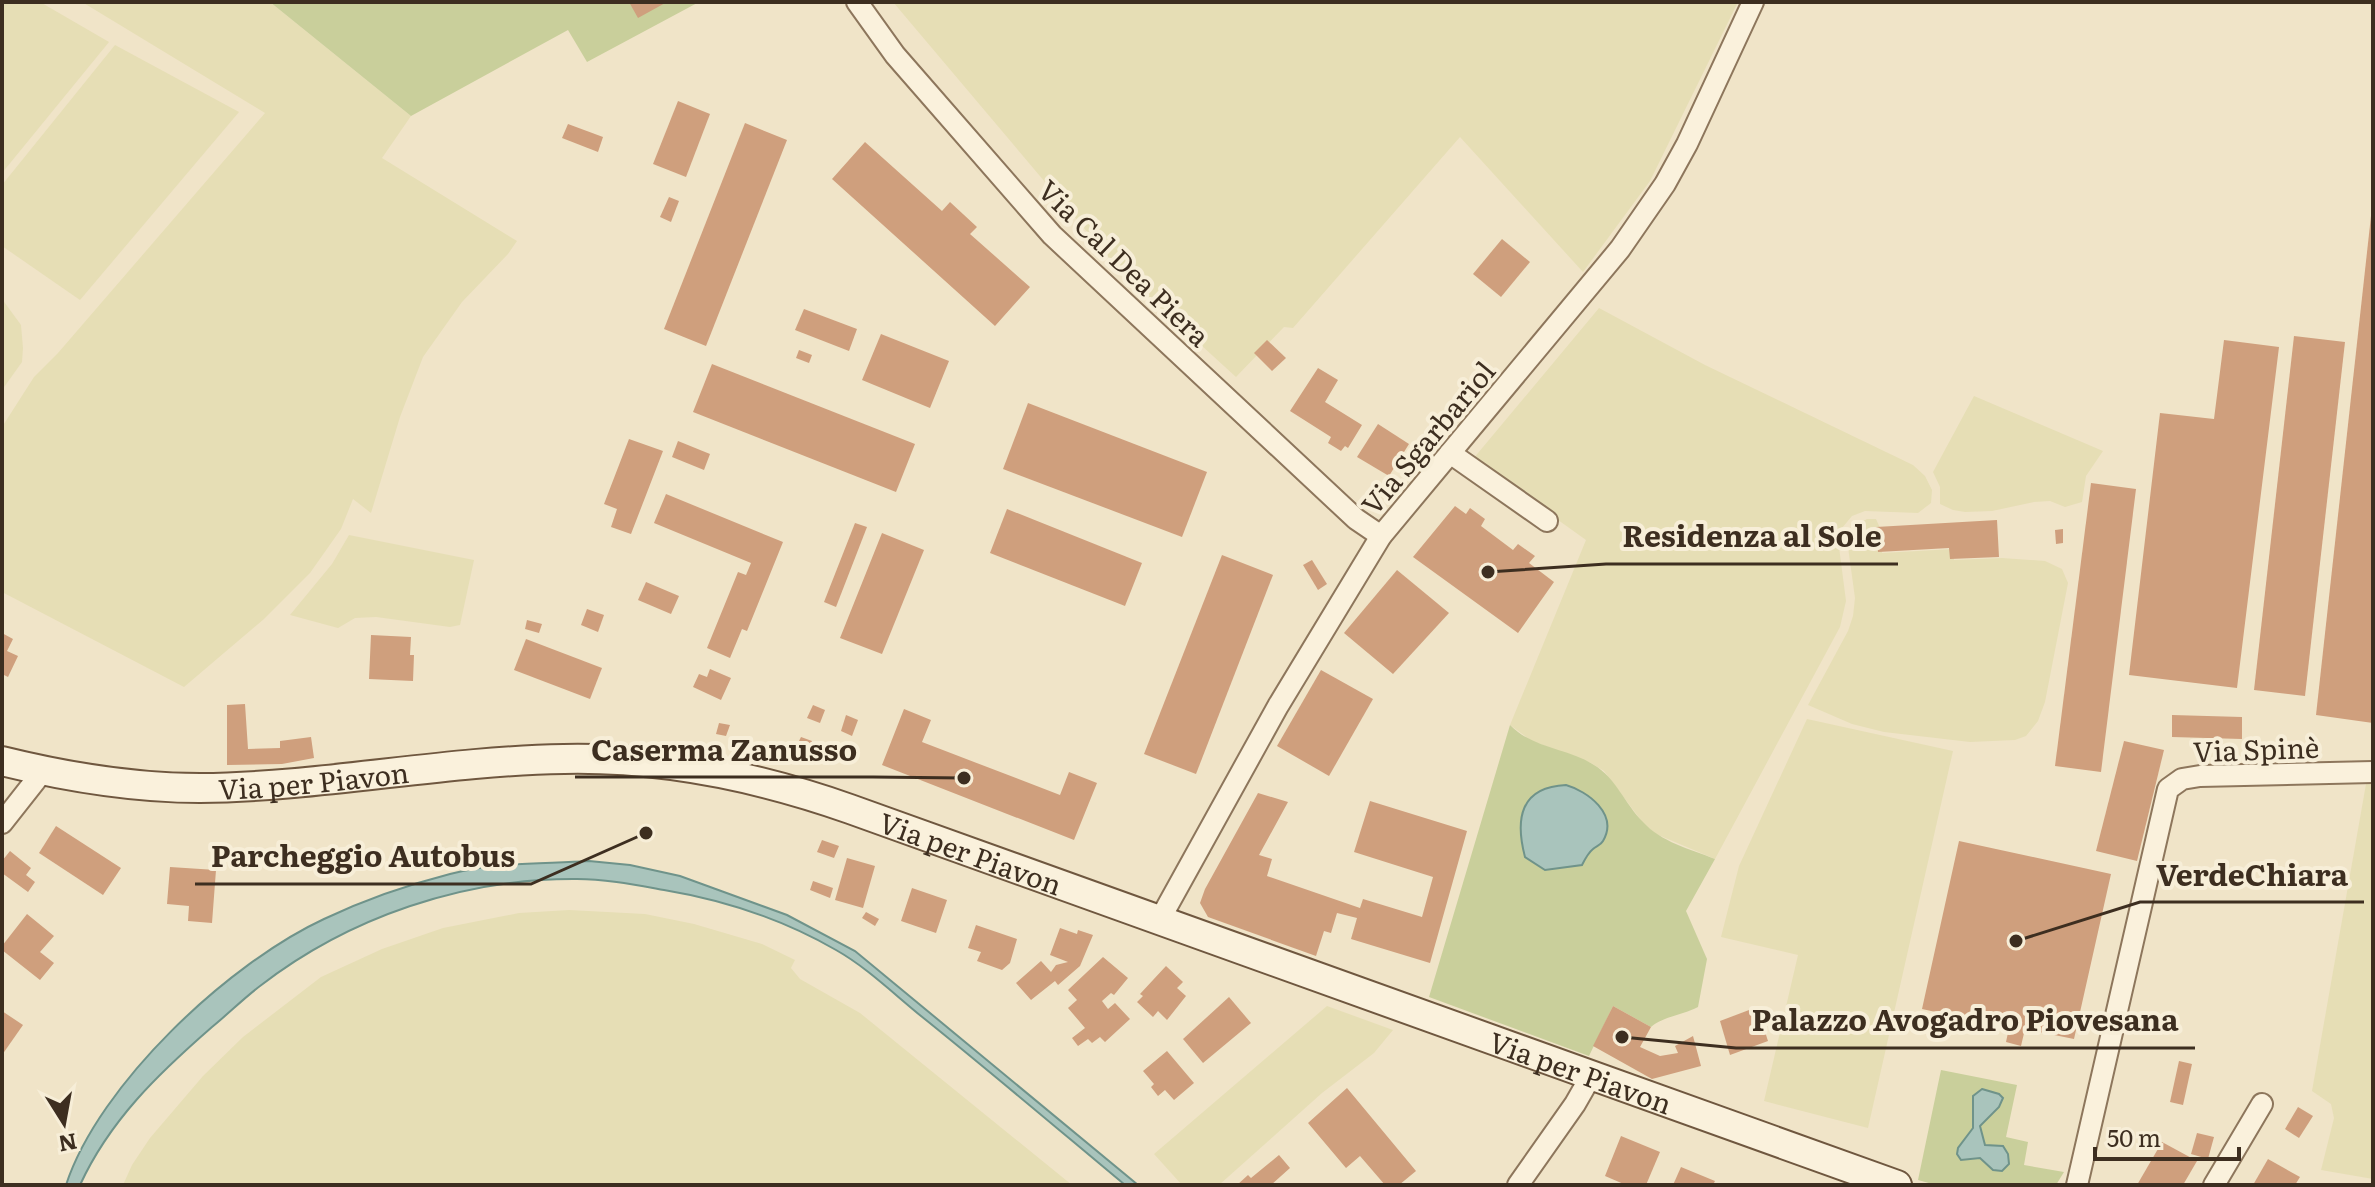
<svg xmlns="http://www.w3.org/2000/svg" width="2375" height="1187" viewBox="0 0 2375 1187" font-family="Literata,serif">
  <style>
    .farmland { fill: #e6deb5 }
    .green { fill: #c9cf9b }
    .water { fill: #a9c4bc; stroke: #6f938a; stroke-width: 2 }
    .building { fill: #cf9f7d }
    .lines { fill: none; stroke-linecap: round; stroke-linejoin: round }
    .street-casing { stroke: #8d765c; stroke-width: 24 }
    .secondary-casing { stroke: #6f573f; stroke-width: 32 }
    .street { stroke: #faf1dc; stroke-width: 20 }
    .secondary { stroke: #faf1dc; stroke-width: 28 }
    .labels { text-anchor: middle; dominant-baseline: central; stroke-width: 8; stroke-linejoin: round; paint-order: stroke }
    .street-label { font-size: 28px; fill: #3d2e20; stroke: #f7eed8 }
    .leader { fill: none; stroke: #3d2e20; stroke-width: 3 }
    .callout-dot { fill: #3d2e20; stroke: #f7eed8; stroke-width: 3 }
    .callout-label { font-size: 30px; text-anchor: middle; font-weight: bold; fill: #3d2e20; stroke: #f7eed8; stroke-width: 8; stroke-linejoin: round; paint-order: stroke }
  </style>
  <rect width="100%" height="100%" fill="#f0e4c8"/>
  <!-- farmland -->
  <g class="farmland">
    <polygon points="2,2 40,2 109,42 2,173"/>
    <polygon points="82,2 270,2 411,116 382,158 517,241 508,254 462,302 423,357 400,417 371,513 353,499 341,529 310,573 264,619 184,687 2,592 2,427 34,377 58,353 265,113"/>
    <polygon points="893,2 1738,2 1650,181 1583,272 1460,137 1293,328 1284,327 1236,377 1121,272"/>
    <polygon points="115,45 239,112 80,300 2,246 2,185"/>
    <polygon points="2,299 21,325 23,348 22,362 2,390"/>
    <polygon points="1599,308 1705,365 1913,465 1925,476 1932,490 1931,503 1918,513 1865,511 1852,516 1842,528 1839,547 1846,601 1840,627 1715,859 1656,834 1643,823 1604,771 1591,763 1532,741 1510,725 1586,540 1473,459"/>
    <polygon points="1974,396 2103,451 2086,476 2082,502 2065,507 2050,501 2034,502 1992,511 1965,512 1953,510 1940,504 1940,487 1933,472"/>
    <polygon points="1867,519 1876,519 1880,528 1882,553 1953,549 1954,560 2002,558 2045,561 2062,569 2068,583 2045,702 2038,721 2026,736 2015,740 1970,742 1884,732 1852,724 1808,705 1848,631 1853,616 1855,598 1848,547 1849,536 1857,524"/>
    <polygon points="349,535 474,560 460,625 450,627 376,617 355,618 338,628 290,615 332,564"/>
    <polygon points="1807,719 1953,751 1868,1128 1764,1101 1798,955 1721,937 1739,866"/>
    <polygon points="2373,783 2373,1179 2321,1170 2334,1118 2331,1104 2312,1091 2366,784"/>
    <polygon points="569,910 645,914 694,924 762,944 795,960 791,968 800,979 860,1013 1072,1185 123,1185 132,1165 150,1138 203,1076 243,1037 321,977 382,949 443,928 519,913"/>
    <polygon points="1327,1006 1393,1030 1374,1053 1322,1093 1219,1185 1182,1185 1154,1154"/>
  </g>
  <!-- green -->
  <g class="green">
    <polygon points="270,2 699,2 587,62 568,30 411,116"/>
    <path d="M1510,725c23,24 58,23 84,40 22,13 31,39 49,57 18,20 47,27 72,37l-29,52 21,48 -9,48c-15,8 -34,9 -47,20l-38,-21 -24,50 -160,-59z"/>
    <polygon points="1941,1070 2017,1085 2006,1137 2028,1142 2024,1165 2064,1172 2056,1185 1936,1185 1918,1180"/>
  </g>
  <!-- water -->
  <g class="water">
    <path d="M1566,785c21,6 53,29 37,56 -2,4 -7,5 -10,8 -5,4 -8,10 -11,16l-37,5 -20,-13c-10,-38 -5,-70 41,-72z"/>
    <path d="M589,861l41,4 50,11 107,39 68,36 283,234h-13c-66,-55 -132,-111 -199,-165 -29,-23 -58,-52 -90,-70 -52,-30 -112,-50 -172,-60 -28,-5 -58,-11 -87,-11 -113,-1 -228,38 -317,107 -17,13 -32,28 -48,41 -54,47 -102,93 -132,158h-14c33,-101 163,-222 258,-266 40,-19 83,-34 126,-45 45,-12 92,-10 139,-13z"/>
    <polygon points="1982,1089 1999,1094 2003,1098 1999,1107 1980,1126 1985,1145 2003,1146 2008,1154 2009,1164 2002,1171 1993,1170 1980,1158 1961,1160 1957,1154 1958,1148 1973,1128 1973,1096"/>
  </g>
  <!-- building -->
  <g class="building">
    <polygon points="629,2 667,2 638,18"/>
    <polygon points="678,101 710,114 686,177 653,164"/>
    <polygon points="745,123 787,140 706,346 664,329"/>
    <polygon points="568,124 603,137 598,152 562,138"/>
    <polygon points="865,142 942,211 950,202 977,227 970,234 1030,287 995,326 832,179"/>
    <polygon points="669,197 679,201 671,222 660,217"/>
    <polygon points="2371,216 2373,216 2373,723 2316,715"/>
    <polygon points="1502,239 1530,262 1501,297 1473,274"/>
    <polygon points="804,309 857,329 849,351 795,330"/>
    <polygon points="881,334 949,361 930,408 862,380"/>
    <polygon points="2294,336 2345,342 2305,696 2254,690"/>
    <polygon points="1267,340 1286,358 1272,371 1254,353"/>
    <polygon points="2224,340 2279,347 2237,688 2129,675 2160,413 2214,419"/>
    <polygon points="799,350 812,355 809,363 796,358"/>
    <polygon points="712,364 915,444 896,492 693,412"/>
    <polygon points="1318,368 1338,380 1325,402 1362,425 1348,448 1345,446 1341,451 1328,443 1331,437 1290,411"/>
    <polygon points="1028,403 1207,472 1182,537 1003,469"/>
    <polygon points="1378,424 1409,444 1389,476 1357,457"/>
    <polygon points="629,439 663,451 631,534 611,527 617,509 604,504"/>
    <polygon points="678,441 710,454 704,470 672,457"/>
    <polygon points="2091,483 2136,489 2101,772 2055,766"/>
    <polygon points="666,494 783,542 747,631 742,629 730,658 707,648 738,572 746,575 751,563 654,523"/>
    <polygon points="1455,506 1466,514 1470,508 1485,519 1481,526 1513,550 1518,544 1535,556 1529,563 1554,582 1518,633 1413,557"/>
    <polygon points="1007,509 1142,563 1125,606 990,553"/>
    <polygon points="1997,520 1999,557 1950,559 1949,548 1878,552 1876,527"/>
    <polygon points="855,523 867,527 836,607 824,602"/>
    <polygon points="2063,529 2063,543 2056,544 2055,530"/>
    <polygon points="882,533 924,550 882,654 840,638"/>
    <polygon points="1222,555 1273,575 1196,774 1144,754"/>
    <polygon points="1312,560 1327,584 1318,590 1303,565"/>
    <polygon points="1397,570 1449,613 1393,674 1344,633"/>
    <polygon points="646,582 679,596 671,614 638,600"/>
    <polygon points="587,609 604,615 598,632 581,625"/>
    <polygon points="527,620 542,624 539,633 525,629"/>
    <polygon points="2,633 13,639 7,651 18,656 8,677 2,674"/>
    <polygon points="371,635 411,637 410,655 414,655 413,681 369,679"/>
    <polygon points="526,639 602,668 590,699 514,670"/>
    <polygon points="710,669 731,678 721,700 693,687 699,674 707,677"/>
    <polygon points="1321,670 1373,699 1329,776 1277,746"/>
    <polygon points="245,704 248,749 280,748 280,741 311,737 314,758 282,764 227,765 227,705"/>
    <polygon points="813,705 825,710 820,723 807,718"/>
    <polygon points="904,709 931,720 922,742 1060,795 1069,772 1097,783 1074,840 882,765"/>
    <polygon points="846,715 858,720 852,736 841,731"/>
    <polygon points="2172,715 2242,717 2242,739 2172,737"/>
    <polygon points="719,723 730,725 726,736 716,734"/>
    <polygon points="801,737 812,741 809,752 796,747"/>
    <polygon points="2124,741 2164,750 2137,861 2096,851"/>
    <polygon points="1258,793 1288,802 1259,855 1272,859 1267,876 1360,908 1363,899 1422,917 1433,877 1354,852 1370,801 1467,831 1430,963 1351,939 1357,918 1337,913 1331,933 1324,931 1316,956 1208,917 1200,903 1205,889"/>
    <polygon points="56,826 121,868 103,895 39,853"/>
    <polygon points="822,840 839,846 834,858 817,852"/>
    <polygon points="1959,841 2111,874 2074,1039 2025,1029 2021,1046 2006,1042 2009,1028 1922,1009"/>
    <polygon points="10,851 31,868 26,875 35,882 28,892 2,873 2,861"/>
    <polygon points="847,858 875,866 863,908 835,900"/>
    <polygon points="170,867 216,870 212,923 188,921 189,906 167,904"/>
    <polygon points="813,881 833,888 830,898 810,890"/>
    <polygon points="912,888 947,900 936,933 901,921"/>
    <polygon points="866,912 879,919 875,926 862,918"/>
    <polygon points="27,914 54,936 40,952 54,963 40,980 2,950 2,946"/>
    <polygon points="976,925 1017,939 1010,963 1002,970 977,961 981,952 968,948"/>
    <polygon points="1060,928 1077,934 1078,930 1093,935 1080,966 1058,985 1055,981 1031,1000 1016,983 1041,961 1051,972 1056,965 1068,962 1050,955"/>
    <polygon points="1103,957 1128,978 1114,995 1111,993 1102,1001 1108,1009 1115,1003 1130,1019 1105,1042 1100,1037 1092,1043 1088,1039 1078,1046 1072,1038 1085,1028 1068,1008 1077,1000 1068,990"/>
    <polygon points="1166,966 1183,982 1177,988 1186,996 1167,1020 1158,1011 1153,1017 1137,1002 1143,996 1140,994"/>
    <polygon points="1229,997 1251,1023 1203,1063 1183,1039"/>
    <polygon points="1613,1006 1651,1027 1640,1047 1660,1056 1678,1053 1675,1046 1693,1036 1701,1066 1652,1079 1593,1046"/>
    <polygon points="1757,1007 1768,1041 1730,1055 1720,1021"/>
    <polygon points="2,1011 23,1025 2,1055"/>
    <polygon points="1167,1051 1194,1083 1174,1100 1165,1090 1158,1096 1151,1087 1154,1084 1143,1071"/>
    <polygon points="2179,1061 2192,1064 2183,1105 2170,1102"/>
    <polygon points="1347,1088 1416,1171 1399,1185 1385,1185 1360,1156 1346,1168 1308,1123"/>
    <polygon points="2298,1107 2313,1116 2299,1138 2285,1129"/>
    <polygon points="2197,1133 2214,1137 2208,1159 2191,1154"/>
    <polygon points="1621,1136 1660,1152 1646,1185 1626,1185 1605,1176"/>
    <polygon points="2162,1142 2197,1161 2183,1185 2137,1185"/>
    <polygon points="1279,1155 1290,1168 1271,1185 1237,1185 1248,1175 1251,1178"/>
    <polygon points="2268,1159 2300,1177 2295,1185 2253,1185"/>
    <polygon points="1681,1167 1715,1181 1713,1185 1673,1185"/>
  </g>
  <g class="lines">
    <defs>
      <g id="street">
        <polyline points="857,2 895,55 1052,235 1356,519 1381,536"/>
        <polyline points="1450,453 1547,521"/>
        <polyline points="2,823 43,771"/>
        <polyline points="1159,921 1278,706 1381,536 1620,249 1665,184 1687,144 1753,2"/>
        <polyline points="1518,1185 1575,1104 1591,1076"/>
        <polyline points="2077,1185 2168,789 2182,779 2200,776 2373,772"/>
        <polyline points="2214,1185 2262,1104"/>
      </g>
      <g id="secondary">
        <path id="s1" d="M2,761c65,16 131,27 198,27 122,-1 242,-27 364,-29 97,-2 195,18 286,50l1047,376"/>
      </g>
    </defs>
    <!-- street casing -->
    <use href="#street" class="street-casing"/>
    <!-- secondary casing -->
    <use href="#secondary" class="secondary-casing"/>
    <!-- street -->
    <use href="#street" class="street"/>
    <!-- secondary -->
    <use href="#secondary" class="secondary"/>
  </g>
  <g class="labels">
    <!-- street labels -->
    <g class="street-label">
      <text transform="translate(1125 262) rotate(44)">Via Cal Dea Piera</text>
      <text transform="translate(1427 437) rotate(-50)">Via Sgarbariol</text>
      <text transform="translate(2256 748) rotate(-2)">Via Spinè</text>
      <text stroke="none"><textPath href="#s1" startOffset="314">Via per Piavon</textPath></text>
      <text stroke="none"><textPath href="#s1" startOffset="986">Via per Piavon</textPath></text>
      <text stroke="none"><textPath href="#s1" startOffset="1634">Via per Piavon</textPath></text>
    </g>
  </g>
  <!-- callouts -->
  <path class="leader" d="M1488 572L1606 564H1898M964 778L873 777H575M646 833L531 884H195M2016 941L2140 902H2364M1622 1037L1736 1048H2195"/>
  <g class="callout-dot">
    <circle cx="1488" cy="572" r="8"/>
    <circle cx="964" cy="778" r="8"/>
    <circle cx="646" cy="833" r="8"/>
    <circle cx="2016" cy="941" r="8"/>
    <circle cx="1622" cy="1037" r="8"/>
  </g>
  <g class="callout-label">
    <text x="1752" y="547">Residenza al Sole</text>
    <text x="724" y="761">Caserma Zanusso</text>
    <text x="363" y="867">Parcheggio Autobus</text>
    <text x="2252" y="886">VerdeChiara</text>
    <text x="1965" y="1031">Palazzo Avogadro Piovesana</text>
  </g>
  <!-- border -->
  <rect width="2375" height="1187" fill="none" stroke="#3d2e20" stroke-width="8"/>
  <!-- north arrow -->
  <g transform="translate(64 1123) rotate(169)" stroke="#f7eed8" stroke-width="6" paint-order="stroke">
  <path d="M0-6L14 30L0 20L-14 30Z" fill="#3d2e20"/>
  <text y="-12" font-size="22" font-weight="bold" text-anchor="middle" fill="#3d2e20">N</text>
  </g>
  <!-- scale -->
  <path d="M2095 1147v12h144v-12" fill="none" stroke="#3d2e20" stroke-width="4"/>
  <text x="2107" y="1147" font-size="24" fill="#3d2e20" stroke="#f7eed8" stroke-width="6" paint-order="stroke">50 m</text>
</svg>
